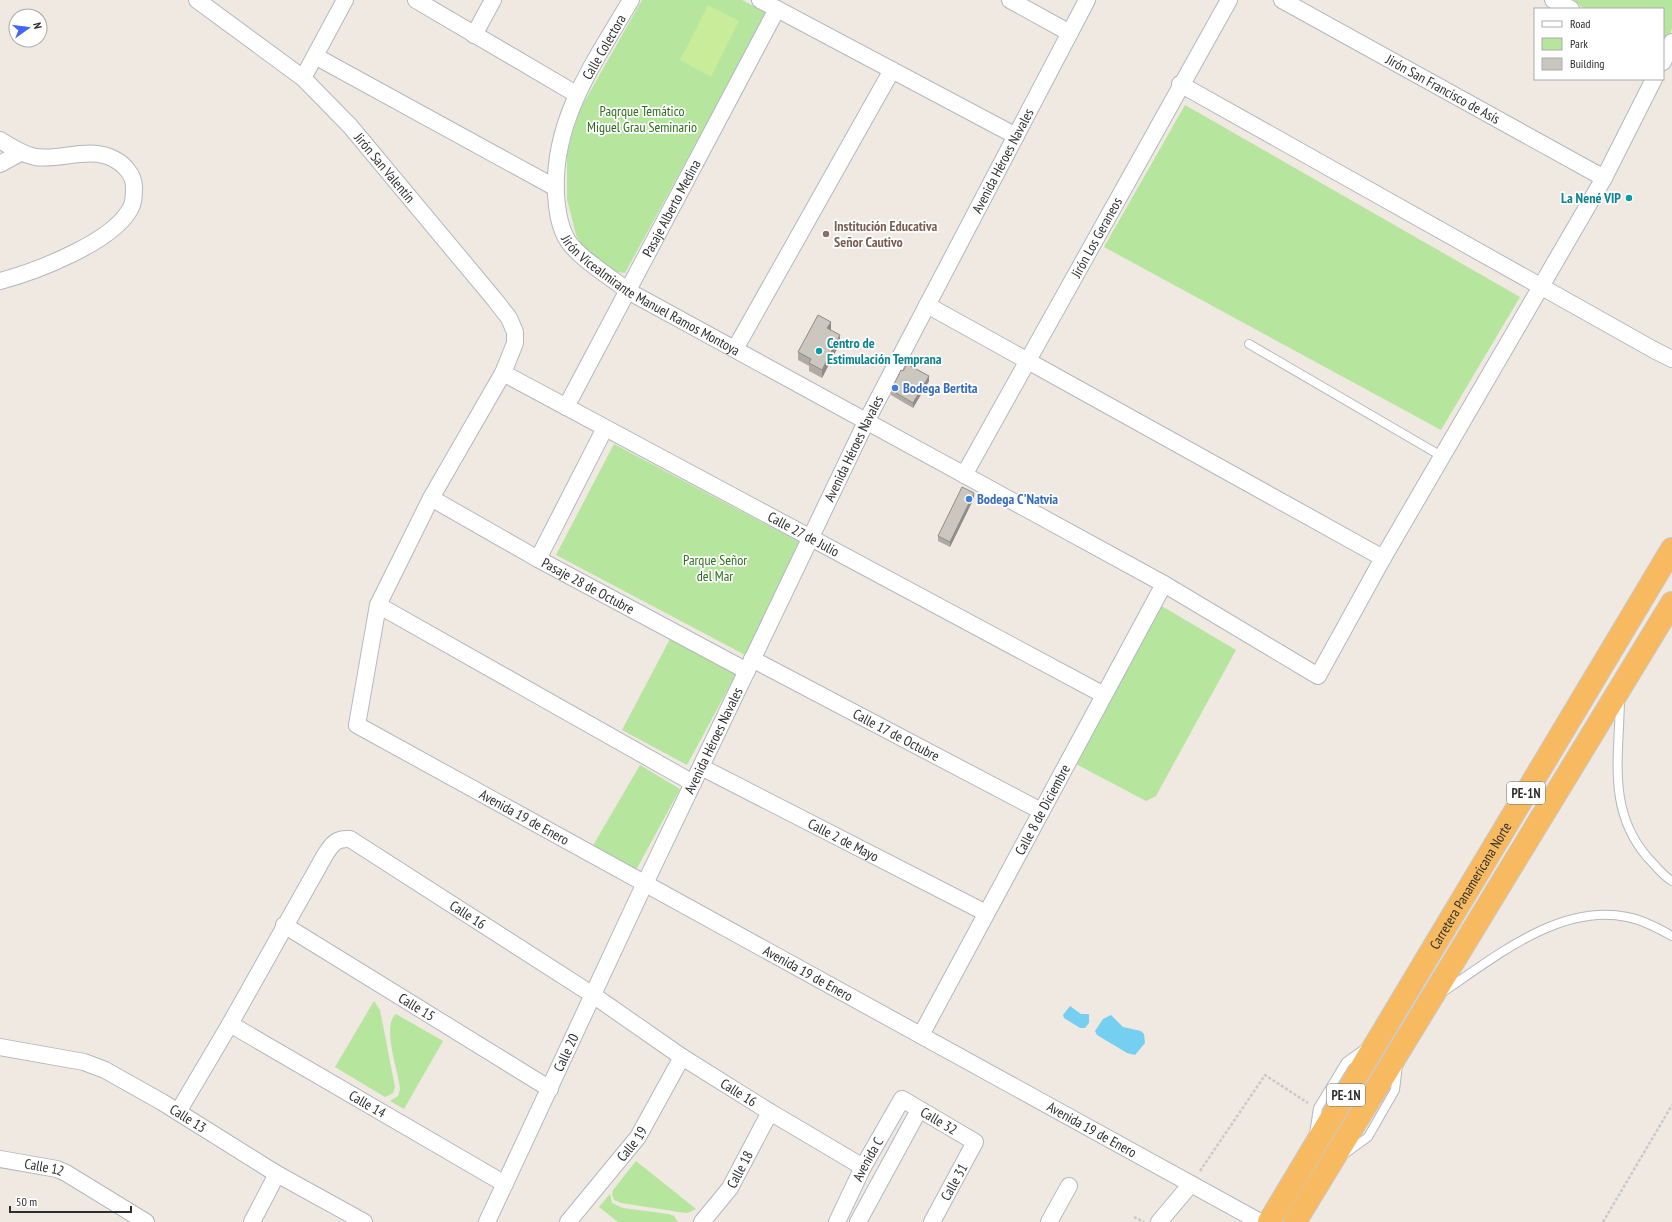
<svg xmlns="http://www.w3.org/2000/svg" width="1672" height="1222" viewBox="0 0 1672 1222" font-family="'PT Sans Narrow',sans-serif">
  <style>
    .green { fill: #b6e59e }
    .pitch { fill: #c9ec9a }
    .water { fill: #75cff0 }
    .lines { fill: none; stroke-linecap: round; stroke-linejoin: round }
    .service-casing { stroke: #b4b7c1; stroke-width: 10 }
    .minor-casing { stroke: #b4b7c1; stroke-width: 18 }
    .trunk-casing { stroke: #c9c9c9; stroke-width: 24 }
    .path { stroke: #c9c9c9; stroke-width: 2.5; stroke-dasharray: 3 2; stroke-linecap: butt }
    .service { stroke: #fff; stroke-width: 8 }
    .minor { stroke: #fff; stroke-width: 16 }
    .trunk { stroke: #f8ba60; stroke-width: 22 }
    .wall { fill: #afaba4 }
    .shaded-wall { fill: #8e8b86 }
    .building { fill: #cbc7bf; stroke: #8e8b86 }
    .culture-dot { fill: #0f9aa8; stroke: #fff; stroke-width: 1.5 }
    .education-dot { fill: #8d6e63; stroke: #fff; stroke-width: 1.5 }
    .shop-dot { fill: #3f7fe0; stroke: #fff; stroke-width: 1.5 }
    .labels { text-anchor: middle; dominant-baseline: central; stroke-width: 3.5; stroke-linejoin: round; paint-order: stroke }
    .shield { fill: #fff; stroke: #6d6d6d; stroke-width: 1 }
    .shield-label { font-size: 13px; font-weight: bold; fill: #2e2e2e }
    .street-label { font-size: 14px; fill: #2e2e2e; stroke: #fff }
    .park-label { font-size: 14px; fill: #2c6e1b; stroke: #fff }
    .culture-label { font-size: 14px; font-weight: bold; fill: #0d838f; stroke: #fff; text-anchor: end }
    .education-label { font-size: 14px; font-weight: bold; fill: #785e54; stroke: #fff; text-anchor: start }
    .shop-label { font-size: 14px; font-weight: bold; fill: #366cbe; stroke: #fff; text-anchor: start }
  </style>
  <rect width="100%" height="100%" fill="#efe9e1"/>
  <!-- green -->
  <g class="green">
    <polygon points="642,0 742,0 767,13 625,273 616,272 584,249 576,235 567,199 567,151 579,111"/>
    <polygon points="1574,0 1672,0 1672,29 1664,48 1663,9 1586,9 1573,2"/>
    <polygon points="1185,105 1520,297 1441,430 1104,247"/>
    <polygon points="614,444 807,546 749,657 556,555"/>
    <polygon points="1160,605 1236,650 1156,796 1146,801 1074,763"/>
    <polygon points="670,639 736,674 687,765 622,730"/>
    <polygon points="640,765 680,789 636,870 588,854"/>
    <polygon points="374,1001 380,1010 395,1087 393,1093 385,1097 335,1067"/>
    <path d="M396,1014l47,27 -39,68 -14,-8 8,-5 2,-7c-1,-16 -19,-64 -4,-75z"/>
    <polygon points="636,1161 696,1209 687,1213 679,1212 621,1203 614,1200 612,1194 613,1190"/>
    <polygon points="610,1194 612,1203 623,1208 669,1214 674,1216 678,1222 618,1222 599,1207"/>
  </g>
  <!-- pitch -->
  <polygon class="pitch" points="708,5 739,21 711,77 680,60"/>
  <!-- water -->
  <g class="water">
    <polygon points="1070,1006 1081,1014 1089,1014 1089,1023 1085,1028 1080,1028 1064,1018 1063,1015"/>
    <polygon points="1111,1015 1123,1027 1141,1031 1144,1034 1145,1043 1135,1055 1127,1053 1097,1035 1095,1031 1103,1019"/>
  </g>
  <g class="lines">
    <defs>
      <g id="service">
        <polyline points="1249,344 1443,457"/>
        <path d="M1620,700c-1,58 -13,111 28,158 8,8 14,17 24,23"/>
        <path d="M1443,992c52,-35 117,-89 184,-75 16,3 31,11 45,19"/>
        <polyline points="1314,1134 1318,1108 1346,1062 1364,1049"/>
        <polyline points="1346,1153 1368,1137 1395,1090 1398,1065"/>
      </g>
      <g id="minor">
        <path id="s1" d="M197,0l106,78 47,48 145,174 14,18 6,14v11l-12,30 -72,125 -53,107 -21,120 903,497"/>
        <polyline points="416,0 576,94"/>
        <path id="s2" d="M631,0c-36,61 -79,120 -75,194 1,16 3,33 12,47 11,17 44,37 60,50l536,293 154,92 65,-118 221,-380 50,-99"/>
        <polyline points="760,0 1016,136"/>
        <polyline points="1010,0 1070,33"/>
        <path id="s3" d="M1282,0l322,178"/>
        <polyline points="1553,0 1571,9"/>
        <polyline points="474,35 493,0"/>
        <polyline points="315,56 556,188"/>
        <polyline points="1663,62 1672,42"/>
        <polyline points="303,78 345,0"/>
        <polyline points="1180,84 1654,350 1672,359"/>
        <path d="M0,140c11,7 22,14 35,17 26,4 54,-11 79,2 10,5 20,16 20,28 0,6 0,13 -2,18 -14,36 -98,67 -132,76"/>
        <polyline points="0,164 20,153"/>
        <polyline points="927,305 1383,558"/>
        <polyline points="735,349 892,70"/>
        <path id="s4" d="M503,373l601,322"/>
        <path id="s5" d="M566,407l211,-398"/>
        <path id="s6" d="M964,475l265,-475"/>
        <path id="s7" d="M431,498l107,61 209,112"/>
        <polyline points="538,559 605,428"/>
        <polyline points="378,605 693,783"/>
        <path id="s8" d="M752,659l289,152"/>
        <path id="s9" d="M701,767l285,146"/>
        <path id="s10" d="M284,925l266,164"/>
        <path id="s11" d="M230,1024l275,160"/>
        <path id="s12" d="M921,1035l243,-451"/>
        <path id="s13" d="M0,1047l84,15 21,8 57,32 115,72 87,48"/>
        <path id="s14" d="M178,1112l52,-88 95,-169c7,-11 11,-17 25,-16l243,156 89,62 88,55 93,55"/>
        <path id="s15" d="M0,1159l57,10 9,4 80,49"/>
        <polyline points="252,1222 277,1174"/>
        <path id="s16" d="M487,1222l151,-324 228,-476 221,-422"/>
        <path id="s17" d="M568,1222l70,-85 44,-80"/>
        <path id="s18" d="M702,1222l28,-34 40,-76"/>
        <path id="s19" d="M837,1222l26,-55 39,-68 73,43 -43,80"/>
        <polyline points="858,1222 919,1110"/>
        <polyline points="1049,1222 1069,1186"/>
        <polyline points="1159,1222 1191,1184"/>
      </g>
      <g id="trunk">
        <path id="s20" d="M1269,1222l403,-673"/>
        <polyline points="1295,1222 1672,603"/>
      </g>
    </defs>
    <!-- service casing -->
    <use href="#service" class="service-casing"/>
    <!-- minor casing -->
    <use href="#minor" class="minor-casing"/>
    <!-- trunk casing -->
    <use href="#trunk" class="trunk-casing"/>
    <!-- path -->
    <g class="path">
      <polyline points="1200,1171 1265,1075 1308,1103"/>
      <polyline points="1134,1217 1144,1222"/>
      <polyline points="1603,1222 1672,1105"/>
    </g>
    <!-- service -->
    <use href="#service" class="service"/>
    <!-- minor -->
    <use href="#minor" class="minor"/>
    <!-- trunk -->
    <use href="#trunk" class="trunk"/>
  </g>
  <!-- wall -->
  <g class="wall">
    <polygon points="831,330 840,343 822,378 809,371 809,366 798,360 798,352"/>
    <polygon points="903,371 929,381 913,408 891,395 891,390"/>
    <polygon points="974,498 950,547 938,541 938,536"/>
  </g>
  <!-- shaded-wall -->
  <g class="shaded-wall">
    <polygon points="831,322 831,330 827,336 827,328"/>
    <polygon points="840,335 840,343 822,378 822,370"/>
    <polygon points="929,376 929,381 913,408 913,403"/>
    <polygon points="974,493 974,498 950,547 950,542"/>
  </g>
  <!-- building -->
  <g class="building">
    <polygon points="818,315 831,322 827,328 840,335 822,370 809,363 811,359 798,352"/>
    <polygon points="907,364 929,376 913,403 891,390 901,370 903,371"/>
    <polygon points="962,487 974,493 950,542 938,536"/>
  </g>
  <!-- markers -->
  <g class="culture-dot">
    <circle cx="1629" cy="198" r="4"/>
    <circle cx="819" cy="351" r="4"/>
  </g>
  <circle class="education-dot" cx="826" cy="234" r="4"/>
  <g class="shop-dot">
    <circle cx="895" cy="388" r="4"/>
    <circle cx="969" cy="499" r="4"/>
  </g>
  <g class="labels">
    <!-- shield labels -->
    <g class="shield">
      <rect x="1507" y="782" width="38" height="22" rx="3"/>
      <rect x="1327" y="1084" width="38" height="22" rx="3"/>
    </g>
    <g class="shield-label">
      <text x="1526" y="793">PE-1N</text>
      <text x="1346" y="1095">PE-1N</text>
    </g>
    <!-- street labels -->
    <g class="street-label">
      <text transform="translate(604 47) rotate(-60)">Calle Colectora</text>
      <text stroke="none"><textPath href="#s3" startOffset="184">Jirón San Francisco de Asís</textPath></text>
      <text stroke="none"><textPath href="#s16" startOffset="1180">Avenida Héroes Navales</textPath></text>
      <text stroke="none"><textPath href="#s1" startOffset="253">Jirón San Valentín</textPath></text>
      <text stroke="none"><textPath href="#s5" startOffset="225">Pasaje Alberto Medina</textPath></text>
      <text stroke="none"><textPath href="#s6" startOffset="272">Jirón Los Geraneos</textPath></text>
      <text stroke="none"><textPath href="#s2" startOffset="360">Jirón Vicealmirante Manuel Ramos Montoya</textPath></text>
      <text stroke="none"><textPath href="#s16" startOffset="856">Avenida Héroes Navales</textPath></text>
      <text stroke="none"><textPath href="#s4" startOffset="341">Calle 27 de Julio</textPath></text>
      <text stroke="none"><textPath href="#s7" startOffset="180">Pasaje 28 de Octubre</textPath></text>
      <text stroke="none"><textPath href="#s8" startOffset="163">Calle 17 de Octubre</textPath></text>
      <text stroke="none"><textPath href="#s16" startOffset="532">Avenida Héroes Navales</textPath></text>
      <text stroke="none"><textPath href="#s12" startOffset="256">Calle 8 de Diciembre</textPath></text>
      <text stroke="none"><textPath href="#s1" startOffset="1083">Avenida 19 de Enero</textPath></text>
      <text stroke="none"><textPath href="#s9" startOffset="160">Calle 2 de Mayo</textPath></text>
      <text stroke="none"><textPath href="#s20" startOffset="392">Carretera Panamericana Norte</textPath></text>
      <text stroke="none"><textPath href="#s14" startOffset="468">Calle 16</textPath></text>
      <text stroke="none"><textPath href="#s1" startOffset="1407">Avenida 19 de Enero</textPath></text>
      <text stroke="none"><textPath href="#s10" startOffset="156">Calle 15</textPath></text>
      <text stroke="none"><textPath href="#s16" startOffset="187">Calle 20</textPath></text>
      <text stroke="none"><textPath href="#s14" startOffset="792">Calle 16</textPath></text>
      <text stroke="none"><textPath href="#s11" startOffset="159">Calle 14</textPath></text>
      <text stroke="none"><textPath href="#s13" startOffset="204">Calle 13</textPath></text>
      <text stroke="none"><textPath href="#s19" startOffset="182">Calle 32</textPath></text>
      <text stroke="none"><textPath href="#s1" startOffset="1731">Avenida 19 de Enero</textPath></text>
      <text stroke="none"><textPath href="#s17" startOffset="101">Calle 19</textPath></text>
      <text stroke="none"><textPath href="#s19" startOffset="70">Avenida C</textPath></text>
      <text stroke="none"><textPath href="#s15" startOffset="45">Calle 12</textPath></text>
      <text stroke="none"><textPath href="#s18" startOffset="65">Calle 18</textPath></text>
      <text transform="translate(954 1182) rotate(-61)">Calle 31</text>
    </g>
    <!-- park labels -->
    <g class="park-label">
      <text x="642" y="111">Paqrque Temático<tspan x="642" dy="16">Miguel Grau Seminario</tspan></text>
      <text x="715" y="560">Parque Señor<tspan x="715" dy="16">del Mar</tspan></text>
    </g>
    <!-- culture labels -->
    <g class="culture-label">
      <text x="1621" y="198">La Nené VIP</text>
      <text x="827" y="343" text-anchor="start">Centro de<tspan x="827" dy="16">Estimulación Temprana</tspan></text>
    </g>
    <!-- education labels -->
    <g class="education-label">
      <text x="834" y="226">Institución Educativa<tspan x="834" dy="16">Señor Cautivo</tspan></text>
    </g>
    <!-- shop labels -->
    <g class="shop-label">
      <text x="903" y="388">Bodega Bertita</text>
      <text x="977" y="499">Bodega C'Natvia</text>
    </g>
  </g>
  <!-- legend -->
  <rect x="1534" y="8" width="130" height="72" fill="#ffffff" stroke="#ababab"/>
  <rect x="1542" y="21" width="20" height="6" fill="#ffffff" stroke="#ababab"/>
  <text x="1570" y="28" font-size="12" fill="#2e2e2e">Road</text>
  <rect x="1542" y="38" width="20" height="12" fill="#b6e59e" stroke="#ababab"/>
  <text x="1570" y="48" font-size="12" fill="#2e2e2e">Park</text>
  <rect x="1542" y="58" width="20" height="12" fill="#cbc7bf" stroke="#ababab"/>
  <text x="1570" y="68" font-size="12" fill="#2e2e2e">Building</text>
  <!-- north arrow -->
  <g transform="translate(28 28) rotate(76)"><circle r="19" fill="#ffffff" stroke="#ababab"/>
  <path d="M0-3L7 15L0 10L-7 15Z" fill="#4264fb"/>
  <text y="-6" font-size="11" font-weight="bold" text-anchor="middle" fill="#2e2e2e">N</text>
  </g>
  <!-- scale -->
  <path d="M10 1206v6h121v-6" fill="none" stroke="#2e2e2e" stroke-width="2"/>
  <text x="16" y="1206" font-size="12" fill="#2e2e2e" stroke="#ffffff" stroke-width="3" paint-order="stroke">50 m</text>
</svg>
